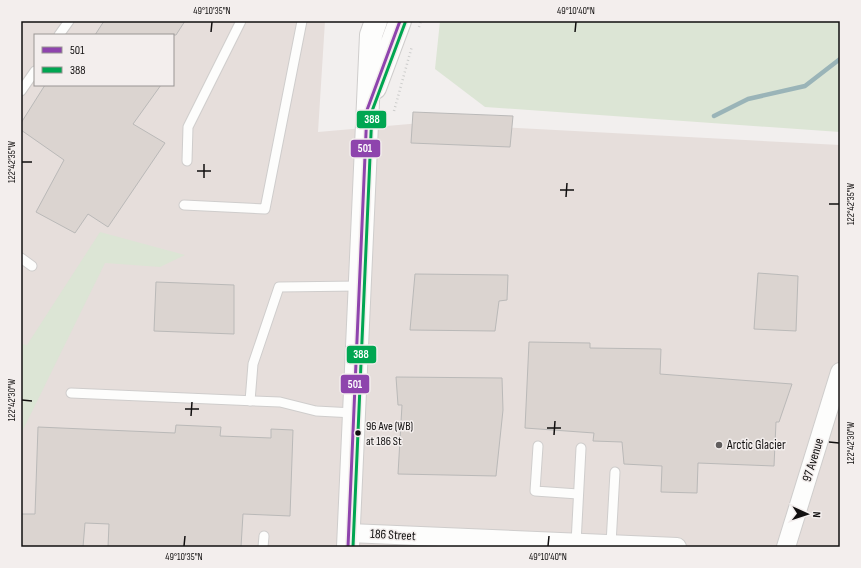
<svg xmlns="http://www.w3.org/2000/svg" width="861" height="568" viewBox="0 0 861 568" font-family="'Sofia Sans Condensed',sans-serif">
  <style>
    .built { fill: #e6dedb; fill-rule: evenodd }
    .green { fill: #dce5d5 }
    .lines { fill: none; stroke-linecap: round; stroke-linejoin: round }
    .stream { stroke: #9ab4b8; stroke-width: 4.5 }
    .building { fill: #dbd4d0; stroke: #bab9b8 }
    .lane-casing { stroke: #cfcdcc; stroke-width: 11 }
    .street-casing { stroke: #cfcdcc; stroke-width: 20 }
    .secondary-casing { stroke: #cfcdcc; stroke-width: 24 }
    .path { stroke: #cdcdcc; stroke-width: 2.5; stroke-dasharray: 1 3; stroke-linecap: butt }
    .lane { stroke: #fdfdfc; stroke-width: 9 }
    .street { stroke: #fdfdfc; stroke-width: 18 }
    .secondary { stroke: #fdfdfc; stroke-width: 22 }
    .bus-1-casing { stroke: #f3eeed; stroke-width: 6 }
    .bus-2-casing { stroke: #f3eeed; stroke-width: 6 }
    .bus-1 { stroke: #8e44ad; stroke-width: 3 }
    .bus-2 { stroke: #00a651; stroke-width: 3 }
    .ticks { fill: none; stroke: #110f0f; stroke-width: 1.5 }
    .bus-dot { fill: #110f0f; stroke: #f3eeed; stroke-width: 1.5 }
    .poi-dot { fill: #605d5d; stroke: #f3eeed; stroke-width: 1.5 }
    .labels { text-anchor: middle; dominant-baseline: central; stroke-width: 3; stroke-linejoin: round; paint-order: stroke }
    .bus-label { font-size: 12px; fill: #110f0f; stroke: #f3eeed; text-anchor: start }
    .poi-label { font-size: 13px; fill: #110f0f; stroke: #f3eeed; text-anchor: start }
    .street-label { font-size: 13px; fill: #110f0f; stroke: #f3eeed }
    .line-badge { stroke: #f3eeed; stroke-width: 1.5 }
    .badge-label { font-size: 11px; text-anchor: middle; font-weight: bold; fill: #fff }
    .neatline { fill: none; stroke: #110f0f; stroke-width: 1.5 }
    .ticks-label { font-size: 10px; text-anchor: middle; fill: #110f0f }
  </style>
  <rect width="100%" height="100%" fill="#f2efee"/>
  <!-- built -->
  <path class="built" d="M21,21h304l-7,111 103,-9 419,22v402h-819zM35,35h138v50h-138z"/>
  <!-- green -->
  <g class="green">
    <polygon points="440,21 840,21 840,132 485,107 435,69"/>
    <polygon points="100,232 185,255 160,267 105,263 21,434 21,344 27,345"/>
  </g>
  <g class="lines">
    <!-- stream -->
    <polyline class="stream" points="714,116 748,99 805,86 840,59"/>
  </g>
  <!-- building -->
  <g class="building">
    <polygon points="104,21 185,21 176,35 95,35"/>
    <polygon points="45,85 161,85 133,124 165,143 108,227 88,214 75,233 36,212 64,160 21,130 21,123"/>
    <polygon points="413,112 513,116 510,147 411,143"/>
    <polygon points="758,273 798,276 796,331 754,329"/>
    <polygon points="415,274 508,275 507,300 499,301 495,331 410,330"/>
    <polygon points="156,282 234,285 234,334 154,331"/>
    <polygon points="529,342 590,343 590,348 661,349 660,374 792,384 779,422 776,422 774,466 698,463 697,493 661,492 662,466 624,464 622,442 593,441 594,433 525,428"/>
    <polygon points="396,377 502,378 503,410 496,476 398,474 402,405 398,405"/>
    <polygon points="176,425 221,427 220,436 271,438 271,429 293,430 290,516 243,514 241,547 108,547 109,524 85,523 83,547 21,547 21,514 35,514 38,427 175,433"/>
  </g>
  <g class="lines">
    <defs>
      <g id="lane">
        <polyline points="59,35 69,21"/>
        <polyline points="21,91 35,71"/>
        <polyline points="187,161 188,127 241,21"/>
        <polyline points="184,205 265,209 302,21"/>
        <polyline points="21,258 32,266"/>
        <polyline points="71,393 280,402 316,411 354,413"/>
        <polyline points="250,401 253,364 279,287 359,286"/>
        <polyline points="538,446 535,491 578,494"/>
        <polyline points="576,543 581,448"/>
        <polyline points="611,544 615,472"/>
        <polyline points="263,547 264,536"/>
      </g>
      <g id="street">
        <polyline points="349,533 677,547"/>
        <polyline points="786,547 840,372"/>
      </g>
      <g id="secondary">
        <polyline points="375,88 400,21"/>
        <polyline points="348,547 371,35 376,21"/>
      </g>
    </defs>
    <!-- lane casing -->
    <use href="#lane" class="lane-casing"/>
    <!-- street casing -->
    <use href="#street" class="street-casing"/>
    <!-- secondary casing -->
    <use href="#secondary" class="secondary-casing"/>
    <!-- path -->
    <g class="path">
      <polyline points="419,27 421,21"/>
      <polyline points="394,111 412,46"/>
    </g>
    <!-- lane -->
    <use href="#lane" class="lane"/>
    <!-- street -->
    <use href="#street" class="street"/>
    <!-- secondary -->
    <use href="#secondary" class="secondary"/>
    <defs>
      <polyline id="bus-1" points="348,547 367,110 400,21"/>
      <polyline id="bus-2" points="353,547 372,111 405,23"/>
    </defs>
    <!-- bus-1 casing -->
    <use href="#bus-1" class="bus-1-casing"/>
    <!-- bus-2 casing -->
    <use href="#bus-2" class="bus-2-casing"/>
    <!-- bus-1 -->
    <use href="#bus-1" class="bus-1"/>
    <!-- bus-2 -->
    <use href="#bus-2" class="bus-2"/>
  </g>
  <!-- ticks -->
  <path class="ticks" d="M211,32l1,-10M575,32l1,-10M22,162h10M197,171h14M204,178v-14M560,190h14M566,197l1,-14M829,204h10M22,400l10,1M185,409h14M191,416l1,-14M547,428h14M554,435l1,-14M829,442l10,1M184,546l1,-10M548,546l1,-10"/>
  <!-- markers -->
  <circle class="bus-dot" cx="358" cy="433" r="3.5"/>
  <circle class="poi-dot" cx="719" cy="445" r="4"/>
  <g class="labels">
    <!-- bus labels -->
    <g class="bus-label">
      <text x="366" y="426">96 Ave (WB)<tspan x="366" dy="15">at 186 St</tspan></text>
    </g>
    <!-- poi labels -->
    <g class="poi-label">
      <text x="727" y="445">Arctic Glacier</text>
    </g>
    <!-- street labels -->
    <g class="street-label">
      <text transform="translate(813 460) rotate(-73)">97 Avenue</text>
      <text transform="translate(393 535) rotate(3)">186 Street</text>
    </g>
  </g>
  <g class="line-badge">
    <rect x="356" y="110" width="31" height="19" rx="4" fill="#00a651"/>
    <rect x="350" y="139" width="31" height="19" rx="4" fill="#8e44ad"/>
    <rect x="346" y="345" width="31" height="19" rx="4" fill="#00a651"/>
    <rect x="340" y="374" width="30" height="20" rx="4" fill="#8e44ad"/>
  </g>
  <g class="badge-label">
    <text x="372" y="123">388</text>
    <text x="365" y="152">501</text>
    <text x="361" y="358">388</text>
    <text x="355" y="388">501</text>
  </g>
  <!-- border -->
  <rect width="861" height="568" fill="none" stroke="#f3eeed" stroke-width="44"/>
  <!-- legend -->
  <rect x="34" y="34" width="140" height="52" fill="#f3eeed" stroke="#999594"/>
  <rect x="42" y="47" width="20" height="6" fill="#8e44ad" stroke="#999594"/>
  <text x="70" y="54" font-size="12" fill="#110f0f">501</text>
  <rect x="42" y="67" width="20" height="6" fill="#00a651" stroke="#999594"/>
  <text x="70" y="74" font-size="12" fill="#110f0f">388</text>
  <!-- north arrow -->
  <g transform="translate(807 514) rotate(93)" stroke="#f3eeed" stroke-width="3" paint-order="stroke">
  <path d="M0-3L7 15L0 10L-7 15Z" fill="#110f0f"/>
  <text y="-6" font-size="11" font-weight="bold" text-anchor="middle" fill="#110f0f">N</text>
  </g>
  <rect x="22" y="22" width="817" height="524" class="neatline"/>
  <g class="ticks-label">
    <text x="212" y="14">49°10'35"N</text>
    <text x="576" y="14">49°10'40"N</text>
    <text transform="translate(11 162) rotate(-90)" y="4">122°42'35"W</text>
    <text transform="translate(850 204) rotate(-90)" y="4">122°42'35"W</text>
    <text transform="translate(11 400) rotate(-90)" y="4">122°42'30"W</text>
    <text transform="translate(850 443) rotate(-90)" y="4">122°42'30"W</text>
    <text x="184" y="560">49°10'35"N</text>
    <text x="548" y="560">49°10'40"N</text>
  </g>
</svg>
